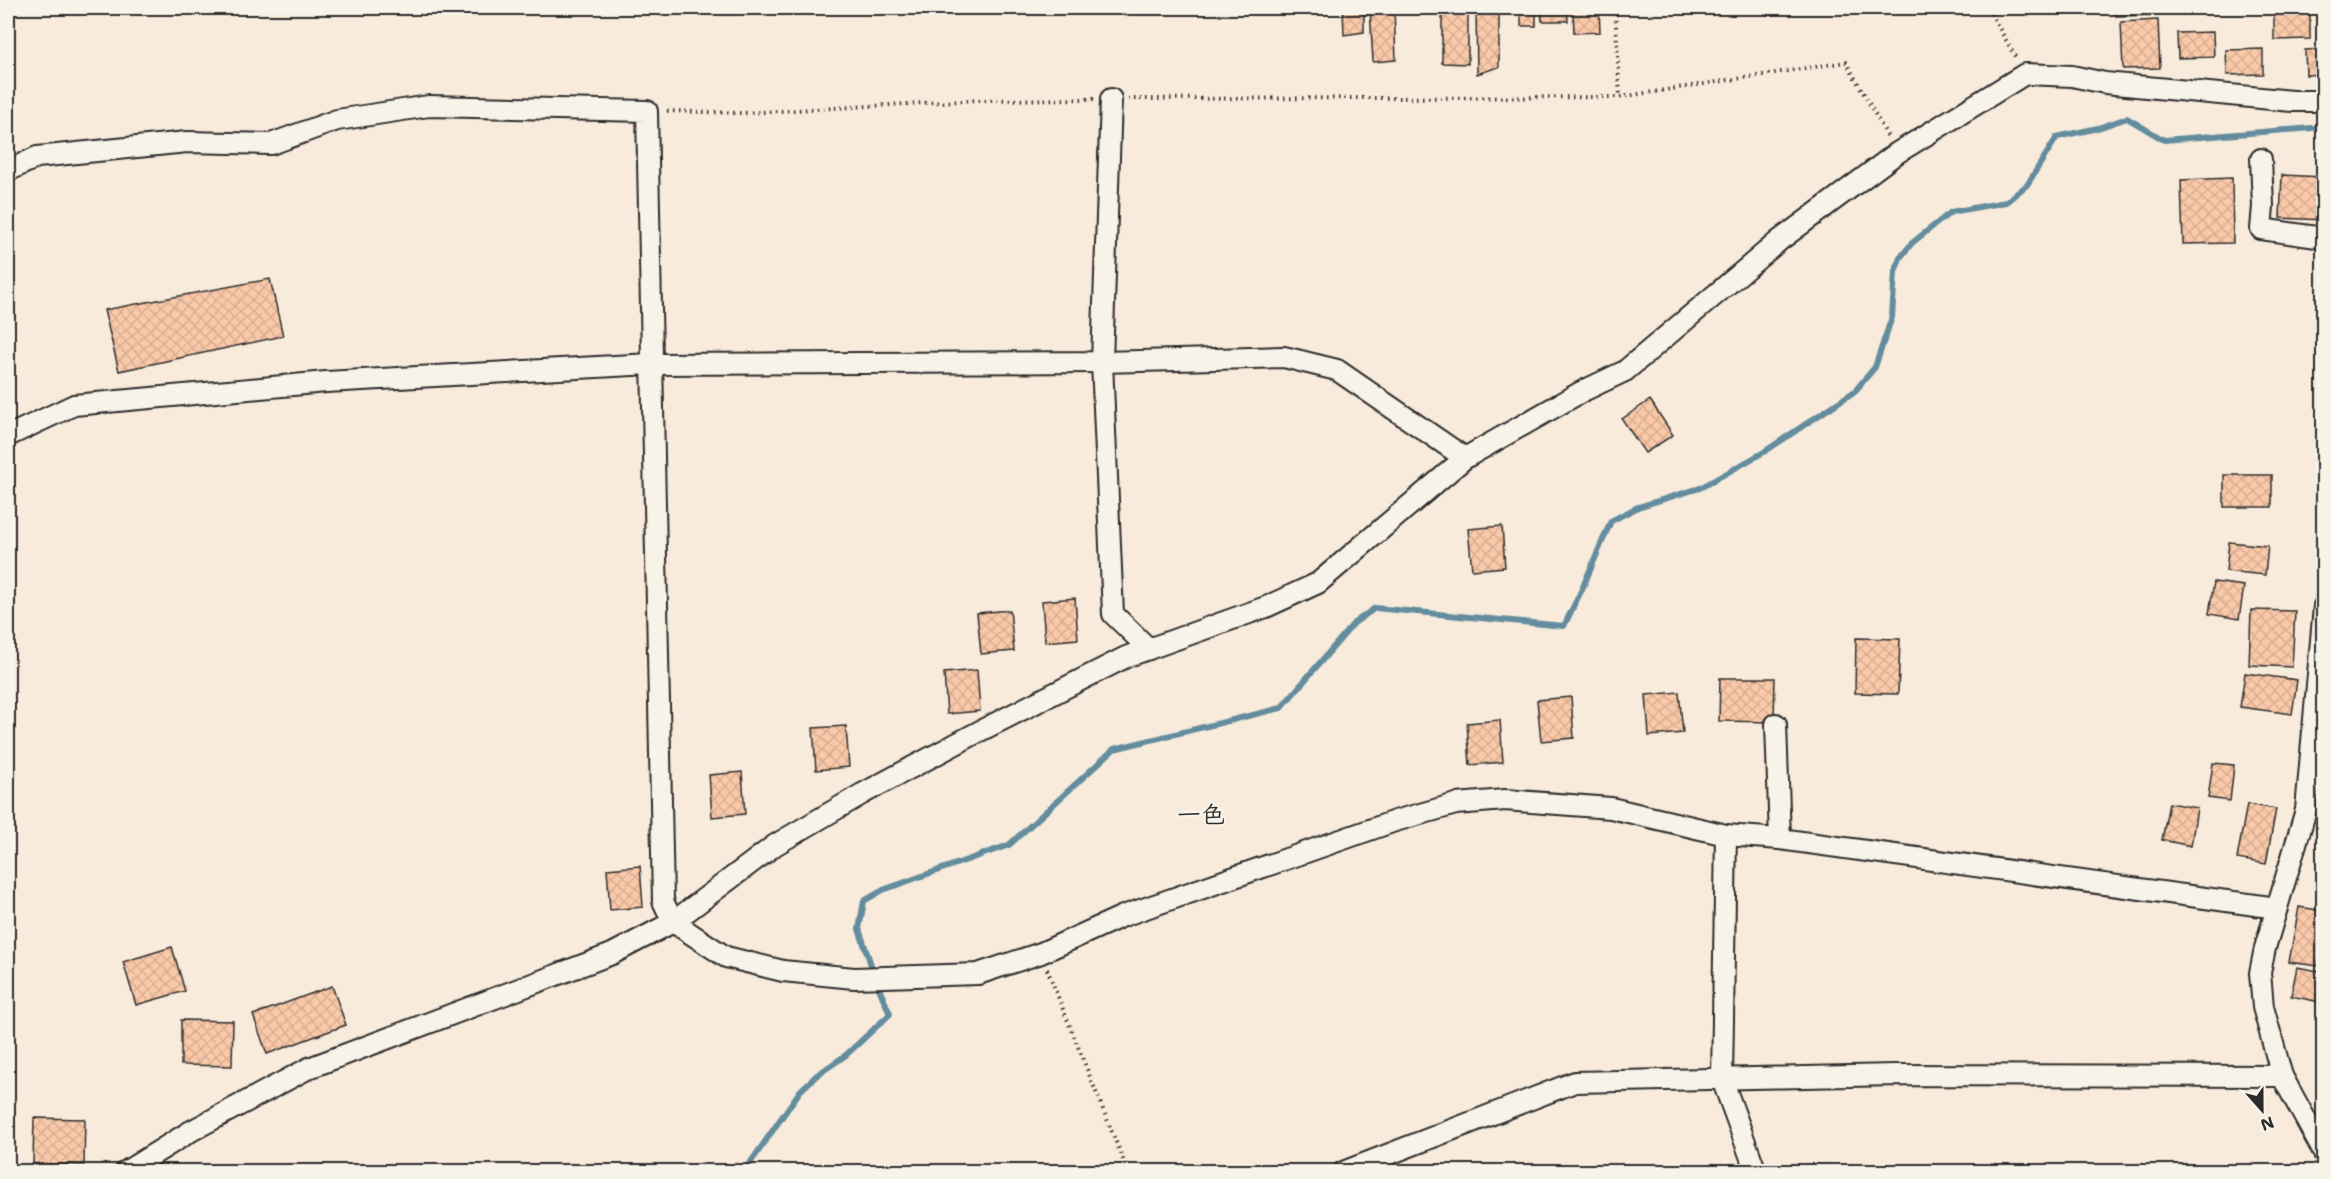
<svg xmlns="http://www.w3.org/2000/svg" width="2331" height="1179" viewBox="0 0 2331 1179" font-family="'Shantell Sans','Klee One',sans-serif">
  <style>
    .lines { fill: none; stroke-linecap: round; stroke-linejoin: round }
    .stream { stroke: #648d9e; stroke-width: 6 }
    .building { fill: url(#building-cross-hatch); stroke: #2b2b2b; stroke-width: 1.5 }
    .minor-casing { stroke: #2b2b2b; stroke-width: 24 }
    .path { stroke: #2b2b2b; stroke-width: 4; stroke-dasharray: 1.5 4.5; stroke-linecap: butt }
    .minor { stroke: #f7f3e8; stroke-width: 20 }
    .labels { text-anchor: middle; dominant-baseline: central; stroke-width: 5; stroke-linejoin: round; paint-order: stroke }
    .quarter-label { font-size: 24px; font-weight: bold; fill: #2b2b2b; stroke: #f7f3e8 }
  </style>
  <defs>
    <pattern id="building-cross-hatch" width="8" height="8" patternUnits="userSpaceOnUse" patternTransform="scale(1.5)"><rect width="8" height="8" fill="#fac9a9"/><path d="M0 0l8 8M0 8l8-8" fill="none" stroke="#d6ad92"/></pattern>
  </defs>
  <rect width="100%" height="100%" fill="#f8ebdb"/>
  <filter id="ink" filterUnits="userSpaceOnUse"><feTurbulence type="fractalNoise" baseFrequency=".0167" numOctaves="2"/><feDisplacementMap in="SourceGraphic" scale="12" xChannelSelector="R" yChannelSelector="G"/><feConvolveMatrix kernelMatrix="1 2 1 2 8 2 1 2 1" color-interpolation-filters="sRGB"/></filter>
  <g filter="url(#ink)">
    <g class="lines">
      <!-- stream -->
      <polyline class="stream" points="744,1172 800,1091 817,1075 846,1055 890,1014 878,986 859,929 864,901 883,890 1009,845 1114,749 1281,708 1354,623 1375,608 1564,626 1582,589 1611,521 1638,507 1700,488 1764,452 1855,391 1875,367 1892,317 1895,272 1900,258 1912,243 1951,212 2006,202 2027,185 2057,137 2098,128 2127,118 2164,140 2324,127"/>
    </g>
    <!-- building -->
    <g class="building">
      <polygon points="1343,8 1364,8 1364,32 1344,35"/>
      <polygon points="1370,8 1394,8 1396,60 1373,62"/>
      <polygon points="1442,8 1468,8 1468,64 1442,63"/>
      <polygon points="1476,8 1499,8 1499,67 1477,74"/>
      <rect x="1521" y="8" width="15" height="18"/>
      <polygon points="1541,8 1567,8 1568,21 1542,21"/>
      <polygon points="1573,8 1599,8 1600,32 1574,33"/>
      <polygon points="2116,8 2153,8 2153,15 2116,16"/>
      <polygon points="2310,13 2310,39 2274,40 2274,15"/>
      <polygon points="2158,20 2160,68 2123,69 2121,22"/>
      <polygon points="2213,32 2214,57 2178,58 2177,33"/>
      <polygon points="2263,49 2263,74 2227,75 2226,50"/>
      <polygon points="2324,49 2324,74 2306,75 2305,50"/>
      <polygon points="2282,175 2324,177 2324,220 2280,218"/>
      <polygon points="2232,178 2233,243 2183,244 2181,180"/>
      <polygon points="270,279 283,336 119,371 104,310"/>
      <polygon points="1650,400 1673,435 1645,453 1622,419"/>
      <rect x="2224" y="475" width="48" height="32"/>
      <polygon points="1502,526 1505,567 1472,570 1468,529"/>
      <polygon points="2229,542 2268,546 2265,575 2226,571"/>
      <polygon points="2214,582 2244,586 2239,619 2209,614"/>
      <polygon points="1075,598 1078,639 1045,642 1042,601"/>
      <polygon points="1010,610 1014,651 981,654 977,613"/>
      <polygon points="2251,610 2295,611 2292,667 2249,665"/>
      <polygon points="1856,638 1900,639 1898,694 1855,693"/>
      <polygon points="977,670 980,711 947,714 944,673"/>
      <polygon points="2245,673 2297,680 2292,714 2240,707"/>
      <polygon points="1720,678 1775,678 1774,722 1719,721"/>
      <polygon points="1679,692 1683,733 1649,736 1646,695"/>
      <polygon points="1571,697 1574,738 1541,741 1537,700"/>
      <polygon points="1500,720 1503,762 1470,765 1467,723"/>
      <polygon points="846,726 849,767 816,770 813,728"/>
      <polygon points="2213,763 2234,765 2230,801 2208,798"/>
      <polygon points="742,772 745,814 712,817 709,775"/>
      <polygon points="2169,803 2197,808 2191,846 2162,840"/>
      <polygon points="2247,804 2276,809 2266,864 2237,859"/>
      <polygon points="640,866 643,907 610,910 607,869"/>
      <polygon points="2299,907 2324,911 2324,937 2318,966 2289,962"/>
      <polygon points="172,947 185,991 136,1005 123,962"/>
      <polygon points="2297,967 2324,972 2320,1002 2291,996"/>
      <polygon points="332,986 346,1025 267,1054 253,1015"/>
      <polygon points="181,1020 233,1021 232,1066 181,1065"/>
      <polygon points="34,1118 85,1119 84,1165 33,1164"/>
    </g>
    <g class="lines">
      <defs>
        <g id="minor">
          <polyline points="1111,99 1102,362 1113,614 1149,649"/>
          <polyline points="2261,159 2263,206 2261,229 2324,238"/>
          <polyline points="8,171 37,157 187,142 271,144 337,120 429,106 647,111 663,901 673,922 726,957 783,971 854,978 978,974 1041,953 1123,916 1395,821 1456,804 1505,800 1611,808 1726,835 1780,839 2277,908"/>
          <polyline points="8,436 74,405 326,382 651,364 1102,362 1284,357 1337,370 1465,458"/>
          <polyline points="2324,606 2306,810 2265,948 2260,973 2263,1007 2282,1076 2324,1153"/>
          <polyline points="1776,724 1780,839"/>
          <polyline points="1726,835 1722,1079 1756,1172"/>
          <polyline points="125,1172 191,1131 309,1068 612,954 673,922 775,845 862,794 980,731 1126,657 1266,607 1318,583 1465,458 1581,392 1625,371 1780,240 1897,153 2025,74 2072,76 2105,83 2292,101 2324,101"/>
          <polyline points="1343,1172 1575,1082 1895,1075 2282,1076"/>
        </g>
      </defs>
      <!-- minor casing -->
      <use href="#minor" class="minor-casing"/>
      <!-- path -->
      <g class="path">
        <polyline points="1615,8 1620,97"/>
        <polyline points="1988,8 2016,58"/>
        <polyline points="1128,99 1620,97 1846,62 1888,137"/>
        <polyline points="667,111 743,113 979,100 1094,99"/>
        <polyline points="1047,969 1128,1172"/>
      </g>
      <!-- minor -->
      <use href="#minor" class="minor"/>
    </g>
  </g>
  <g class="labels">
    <!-- quarter labels -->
    <g class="quarter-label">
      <text x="1201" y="815">一色</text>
    </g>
  </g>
  <!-- margin -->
  <rect width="2331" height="1179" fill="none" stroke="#f7f3e8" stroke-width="30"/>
  <rect x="15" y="15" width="2301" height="1149" fill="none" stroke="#2b2b2b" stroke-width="2" filter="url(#ink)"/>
  <!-- north arrow -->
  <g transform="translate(2262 1110) rotate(159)" stroke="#f7f3e8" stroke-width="4.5" paint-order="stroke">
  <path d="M0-4.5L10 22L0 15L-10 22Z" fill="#2b2b2b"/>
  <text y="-9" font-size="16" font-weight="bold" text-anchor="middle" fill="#2b2b2b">N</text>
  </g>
</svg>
